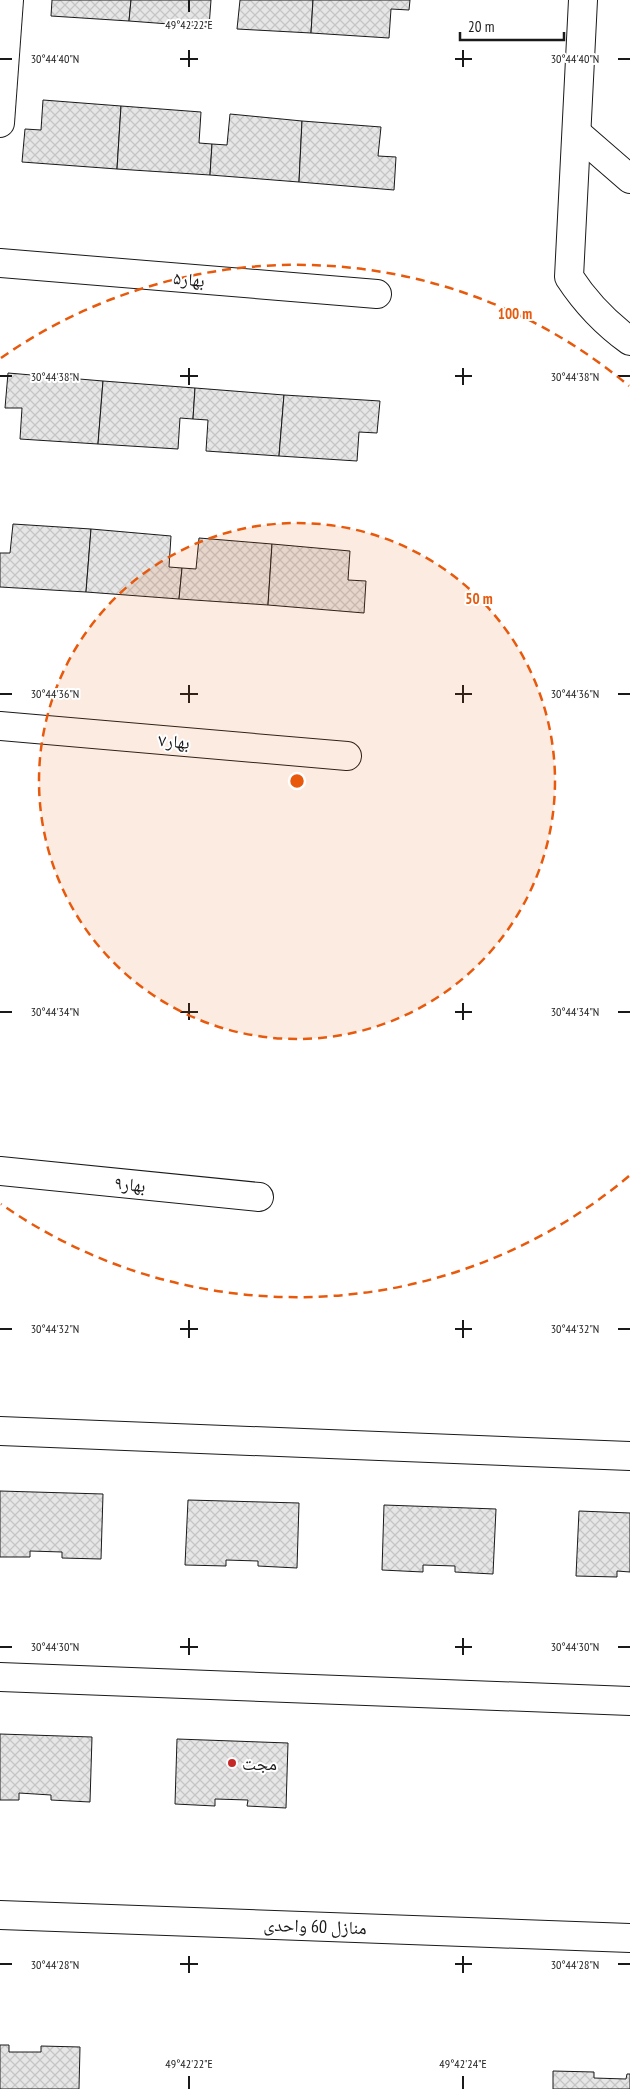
<svg xmlns="http://www.w3.org/2000/svg" width="630" height="2089" viewBox="0 0 630 2089" font-family="'PT Sans Narrow','Noto Naskh Arabic',sans-serif">
  <style>
    .building { fill: url(#building-cross-hatch); stroke: #1a1a1a }
    .lines { fill: none; stroke-linecap: round; stroke-linejoin: round }
    .street-casing { stroke: #1a1a1a; stroke-width: 30 }
    .street { stroke: #fff; stroke-width: 28 }
    .ticks { fill: none; stroke: #1a1a1a; stroke-width: 2 }
    .ring { fill: none; stroke: #e8590c; stroke-width: 2.5; stroke-dasharray: 9 6 }
    .poi-dot { fill: #c62828; stroke: #fff; stroke-width: 2 }
    .labels { text-anchor: middle; dominant-baseline: central; stroke-width: 4; stroke-linejoin: round; paint-order: stroke }
    .street-label { font-size: 18px; fill: #1a1a1a; stroke: #fff }
    .poi-label { font-size: 18px; fill: #1a1a1a; stroke: #fff; text-anchor: start }
    .ticks-label { font-size: 12px; text-anchor: middle; fill: #1a1a1a; stroke: #fff; stroke-width: 4; stroke-linejoin: round; paint-order: stroke }
    .centre { fill: #e8590c; stroke: #fff; stroke-width: 2.5 }
    .ring-label { font-size: 15px; text-anchor: middle; font-weight: bold; fill: #e8590c; stroke: #fff; stroke-width: 4; stroke-linejoin: round; paint-order: stroke }
  </style>
  <defs>
    <pattern id="building-cross-hatch" width="8" height="8" patternUnits="userSpaceOnUse" patternTransform="scale(1.25)"><rect width="8" height="8" fill="#e6e6e6"/><path d="M0 0l8 8M0 8l8-8" fill="none" stroke="#c5c5c5"/></pattern>
  </defs>
  <rect width="100%" height="100%" fill="#fff"/>
  <!-- building -->
  <g class="building">
    <polygon points="52,0 131,0 129,21 51,16"/>
    <polygon points="131,0 211,0 209,27 129,21"/>
    <polygon points="240,0 313,0 311,33 237,29"/>
    <polygon points="313,0 410,0 409,10 391,9 389,38 311,33"/>
    <polygon points="43,100 121,106 117,169 22,162 25,129 41,130"/>
    <polygon points="121,106 201,112 199,143 212,144 210,175 117,169"/>
    <polygon points="230,114 302,121 299,182 210,175 212,144 227,145"/>
    <polygon points="302,121 381,127 378,156 396,157 394,190 299,182"/>
    <polygon points="8,373 103,381 98,444 20,439 22,408 5,408"/>
    <polygon points="103,381 195,388 193,419 180,418 178,449 98,444"/>
    <polygon points="195,388 284,395 279,456 206,451 208,420 193,419"/>
    <polygon points="284,395 380,401 377,433 359,432 357,461 279,456"/>
    <polygon points="13,524 91,529 86,592 0,587 0,553 10,553"/>
    <polygon points="91,529 171,536 169,567 182,568 179,599 86,592"/>
    <polygon points="199,538 272,544 268,605 179,599 182,568 196,569"/>
    <polygon points="272,544 350,551 348,580 366,581 364,613 268,605"/>
    <polygon points="0,1491 103,1494 101,1559 62,1558 62,1552 30,1551 30,1557 0,1557"/>
    <polygon points="188,1500 299,1503 297,1568 258,1566 258,1561 226,1560 226,1566 185,1565"/>
    <polygon points="384,1505 496,1509 493,1574 455,1572 455,1566 423,1565 423,1572 382,1570"/>
    <polygon points="579,1511 630,1513 630,1572 617,1571 617,1577 576,1576"/>
    <polygon points="0,1734 92,1737 90,1802 51,1800 51,1795 19,1793 19,1800 0,1800"/>
    <polygon points="177,1739 288,1743 286,1808 247,1806 248,1800 215,1799 215,1806 175,1804"/>
    <polygon points="0,2045 9,2045 9,2052 41,2052 41,2046 80,2047 79,2089 0,2089"/>
    <polygon points="553,2071 594,2072 594,2078 626,2079 627,2074 630,2074 630,2089 553,2089"/>
  </g>
  <g class="lines">
    <defs>
      <g id="street">
        <path d="M583,0l-14,277c17,26 36,46 61,64"/>
        <polyline points="0,123 9,0"/>
        <polyline points="577,133 630,179"/>
        <polyline points="0,263 377,294"/>
        <polyline points="0,726 347,756"/>
        <polyline points="0,1171 259,1197"/>
        <polyline points="0,1431 630,1456"/>
        <polyline points="0,1677 630,1701"/>
        <polyline points="0,1915 630,1938"/>
      </g>
    </defs>
    <!-- street casing -->
    <use href="#street" class="street-casing"/>
    <!-- street -->
    <use href="#street" class="street"/>
  </g>
  <!-- ticks -->
  <path class="ticks" d="M189,0v12M189,50v17M463,50v17M0,59h12M180,59h18M455,59h17M618,59h12M189,368v17M463,368v17M0,376h12M180,376h18M455,376h17M618,376h12M189,685v18M463,685v18M0,694h12M180,694h18M455,694h17M618,694h12M189,1003v17M463,1003v17M0,1012h12M180,1012h18M455,1012h17M618,1012h12M189,1320v18M463,1320v18M0,1329h12M180,1329h18M455,1329h17M618,1329h12M189,1638v17M463,1638v17M0,1647h12M180,1647h18M455,1647h17M618,1647h12M189,1956v17M463,1956v17M0,1964h12M180,1964h18M455,1964h17M618,1964h12M189,2076v13M463,2076v13"/>
  <!-- distance rings -->
  <circle cx="297" cy="781" r="258" fill="#e8590c" fill-opacity=".12"/>
  <g class="ring">
    <circle cx="297" cy="781" r="258"/>
    <path d="M629 1176A516 516 0 0 1 1 1204M1 358A516 516 0 0 1 629 386"/>
  </g>
  <!-- markers -->
  <circle class="poi-dot" cx="232" cy="1763" r="5"/>
  <g class="labels">
    <!-- street labels -->
    <g class="street-label">
      <text transform="translate(189 279) rotate(5)">بهار۵</text>
      <text transform="translate(174 741) rotate(5)">بهار۷</text>
      <text transform="translate(130 1184) rotate(6)">بهار۹</text>
      <text transform="translate(315 1926) rotate(2)">منازل 60 واحدی</text>
    </g>
    <!-- poi labels -->
    <g class="poi-label">
      <text x="242" y="1763">مجت</text>
    </g>
  </g>
  <g class="ticks-label">
    <text x="189" y="29">49°42'22"E</text>
    <text x="55" y="63">30°44'40"N</text>
    <text x="575" y="63">30°44'40"N</text>
    <text x="55" y="381">30°44'38"N</text>
    <text x="575" y="381">30°44'38"N</text>
    <text x="55" y="698">30°44'36"N</text>
    <text x="575" y="698">30°44'36"N</text>
    <text x="55" y="1016">30°44'34"N</text>
    <text x="575" y="1016">30°44'34"N</text>
    <text x="55" y="1333">30°44'32"N</text>
    <text x="575" y="1333">30°44'32"N</text>
    <text x="55" y="1651">30°44'30"N</text>
    <text x="575" y="1651">30°44'30"N</text>
    <text x="55" y="1969">30°44'28"N</text>
    <text x="575" y="1969">30°44'28"N</text>
    <text x="189" y="2068">49°42'22"E</text>
    <text x="463" y="2068">49°42'24"E</text>
  </g>
  <circle cx="297" cy="781" r="8" class="centre"/>
  <g class="ring-label">
    <text x="515" y="319">100 m</text>
    <text x="479" y="604">50 m</text>
  </g>
  <!-- scale -->
  <path d="M460 32v8h104v-8" fill="none" stroke="#1a1a1a" stroke-width="2.5"/>
  <text x="468" y="32" font-size="15" fill="#1a1a1a" stroke="#ffffff" stroke-width="4" paint-order="stroke">20 m</text>
</svg>
